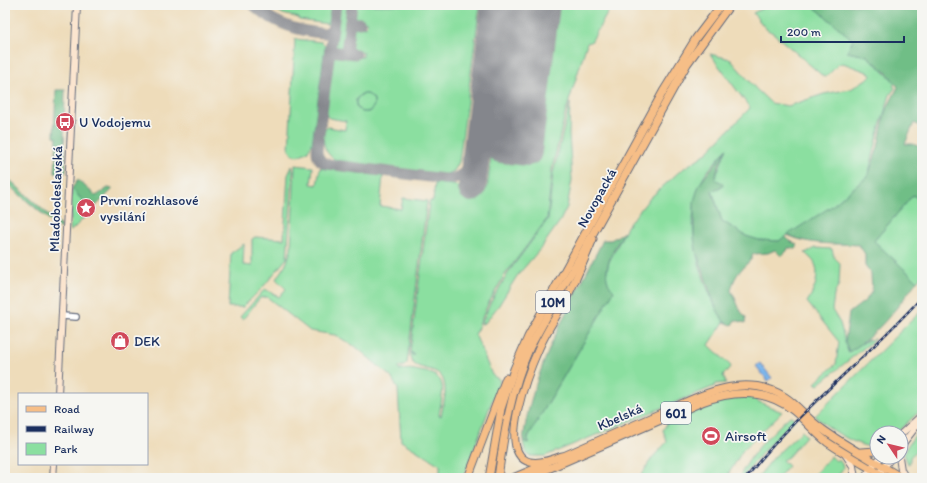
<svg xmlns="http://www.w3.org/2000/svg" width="927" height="483" viewBox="0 0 927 483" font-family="Itim,sans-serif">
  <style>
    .green { fill: #8bdfa0; stroke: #53877f; fill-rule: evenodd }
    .forest { fill: #70be86; stroke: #467672 }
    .water { fill: #7ab5ec; stroke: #4a72a5 }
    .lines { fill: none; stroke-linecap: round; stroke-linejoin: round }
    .taxiway { stroke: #84868c; stroke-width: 11 }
    .runway { stroke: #84868c; stroke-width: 28 }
    .tertiary-casing { stroke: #656c7e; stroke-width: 8 }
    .secondary-casing { stroke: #656c7e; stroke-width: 8 }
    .primary-casing { stroke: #656c7e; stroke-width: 9 }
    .trunk-casing { stroke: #656c7e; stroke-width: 9 }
    .tertiary { stroke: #fff; stroke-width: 5.5 }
    .secondary { stroke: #fbe5cf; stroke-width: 6 }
    .primary { stroke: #f6be87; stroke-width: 7 }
    .trunk { stroke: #f6be87; stroke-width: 7 }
    .rail-casing { stroke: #1b2f5e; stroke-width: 2.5 }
    .rail { stroke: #f6f6f2; stroke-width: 1; stroke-dasharray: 3; stroke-linecap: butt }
    .labels { text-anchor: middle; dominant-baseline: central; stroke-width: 3.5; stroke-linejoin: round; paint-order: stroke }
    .shield { fill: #f6f6f2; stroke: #5d6b8a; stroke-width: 1 }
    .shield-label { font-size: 13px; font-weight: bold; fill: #1b2f5e }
    .poi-label { font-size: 14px; fill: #1b2f5e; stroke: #f6f6f2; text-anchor: start }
    .street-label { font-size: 14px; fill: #1b2f5e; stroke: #f6f6f2 }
  </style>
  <rect width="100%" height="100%" fill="#f6f6f2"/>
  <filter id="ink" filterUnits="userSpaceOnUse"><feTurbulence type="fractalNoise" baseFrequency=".025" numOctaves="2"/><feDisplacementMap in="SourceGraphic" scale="8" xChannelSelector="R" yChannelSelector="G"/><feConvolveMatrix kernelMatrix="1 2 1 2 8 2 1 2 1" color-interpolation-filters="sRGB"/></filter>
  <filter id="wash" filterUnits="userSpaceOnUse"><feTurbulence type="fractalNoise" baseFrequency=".012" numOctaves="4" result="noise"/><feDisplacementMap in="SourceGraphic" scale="16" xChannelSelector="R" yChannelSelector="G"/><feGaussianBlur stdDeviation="0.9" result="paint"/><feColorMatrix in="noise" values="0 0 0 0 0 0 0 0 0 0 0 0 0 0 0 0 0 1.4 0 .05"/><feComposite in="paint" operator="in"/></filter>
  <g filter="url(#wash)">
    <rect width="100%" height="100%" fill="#eedcba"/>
    <!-- green -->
    <g class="green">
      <polygon points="267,5 331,5 328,24 299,20 299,18 283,14"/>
      <polygon points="340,5 350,5 345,47 340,50 334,50"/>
      <path d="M353,5h127l-21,157 -5,9 -10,4 -106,-14c-13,-6 -16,-17 -14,-31l4,-3 17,3 1,-9 -17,-3 -3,-3 8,-62 29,4v-5l-16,-1 4,-27 15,3 1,-5 -15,-3zM361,94h7l6,5v7l-5,6h-7l-6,-5v-8z"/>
      <path d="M511,5h101l-21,37 -4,1 -22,71 -13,55 -5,50 -43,57 -16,28 -13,30 17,41 8,5 -37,98h-26l3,-4v-9l-39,-24 -3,-52 -7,-12 -35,-30 -21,-12 -25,-4 -43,-34 -7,1 -17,21 -3,-2 25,-28 14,8 7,-8 -10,-10 11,-17 4,-13 4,-84 18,2 -2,17 6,1 3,-17 63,8 -3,30 21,3 2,-11 24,3 -20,162 -3,3 -6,1 1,3c8,-1 13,-1 21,1 31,4 22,21 19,45h2c2,-10 6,-24 3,-34 -5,-20 -35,-7 -34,-29h2l1,3 1,-2 -4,-2 19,-149 1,-2h3l2,-18 52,6z"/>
      <path d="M769,5h43l41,35 -6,12 20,4 29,27 -3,2 2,3 -5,7 -9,28 -13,53 -36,30 -53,35 -21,-1 -12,-4 -24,-15 -10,-31 10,-7 -7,-4 11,-29c-10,11 -22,23 -27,37 -16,41 3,98 25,135l-15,23 22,21 -8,9 3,8 -10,1 -1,2 -170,70h-16l-4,-5 -2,-10 5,2v-6l86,-146 -5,-5 -3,-10 3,-14 19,-37 21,-26 31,-28 25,-17 45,-46 -40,-54 20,5 26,30 15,14 17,3 36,-12 27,-5 20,-13 -1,-3 -27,-10 -4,1 -13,13h-2l-51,-44 -7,-4 -13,-16z"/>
      <polygon points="295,39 322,42 325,46 312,144 307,152 298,156 291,153 289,149"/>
      <circle cx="365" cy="103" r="9"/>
      <polygon points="570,103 569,134 572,180 567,207 560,221 541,248 517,276 499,305 485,323 481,324 491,302 510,270 548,219 553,173"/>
      <polygon points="292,166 293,170 287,258 263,287 243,307 228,307 231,253 244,244 243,265 252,266 252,239 255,237 284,239 288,175"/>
      <polygon points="72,188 91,211 70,232"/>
      <polygon points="913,195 922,202 922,275 917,281 874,241"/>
      <path d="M815,248l17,1 2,8 6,6 -1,21 -5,11 -2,15 8,13 8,29 20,-12 7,-1 -57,46 -3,-2 21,-19 3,-22 -32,-40c7,-10 14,-28 7,-40 -2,-3 -6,-6 -9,-9z"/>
      <path d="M922,310v99l-26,24h-19v14c-18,2 -49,-19 -62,-31z"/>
      <polygon points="745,396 758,398 757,401 782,412 743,450 726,478 640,478 651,459 667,442 663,430 669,420 700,407 727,398"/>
      <path d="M790,416h1l4,3 -29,29 -24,30h-3c11,-24 31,-44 51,-62z"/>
      <polygon points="922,425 922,446 910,457 910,463 908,464 904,454 908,445"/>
      <polygon points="802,431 806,436 788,457 782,460 788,466 778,478 757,478 775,456"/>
      <polygon points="831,456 836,461 838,459 842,464 843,468 837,478 814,478 812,477"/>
    </g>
    <!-- forest -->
    <g class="forest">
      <path d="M812,5h110v122l-8,-4 -9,21h8l9,4v54l-9,-7 -39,46 43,40c-19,26 -41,55 -68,71l-4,-10 4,-29 17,-13 6,-9 -1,-17 -6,-8v-12l-6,-9c-26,-2 -47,1 -72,-10l45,-29 36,-30 10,-29 7,-35 13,-25 -10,-13 -21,-18 -20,-4 6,-12z"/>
      <polygon points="56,90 65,90 64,133 66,172 55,173 57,137 54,136"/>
      <path d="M727,148l-8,16 -4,15 7,4 1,3 -11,5 10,30 24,15 13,4 20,1 5,-4 13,8v3h-9l-1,3 -6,5 -6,-6 -7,3 -15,1c-2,9 -7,9 -12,16 -5,5 -9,14 -10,21 6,8 7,20 15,26l-1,6 -10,-3 -3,5 -8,-3 -9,-16 -19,-55 -2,-15v-35l5,-16z"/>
      <polygon points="8,180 10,180 61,226 60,229 7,184"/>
      <polygon points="78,180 96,196 108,188 113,189 91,211 72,188"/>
      <path d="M624,232c-9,16 -28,43 -10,59l-86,146v6l-5,-2c8,-71 49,-138 80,-201h8z"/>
    </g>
    <!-- water -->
    <polygon class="water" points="760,363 772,378 768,381 756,366"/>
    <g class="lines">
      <!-- taxiway -->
      <g class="taxiway">
        <path d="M253,5c18,16 37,24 60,27 8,1 16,3 20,-5"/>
        <path d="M336,5l-19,145c0,7 3,12 10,14l118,15c34,0 32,-35 35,-60"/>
        <polyline points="350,22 360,23"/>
        <polyline points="330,51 346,53 352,5"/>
        <polyline points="346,53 356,54"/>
      </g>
      <!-- runway -->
      <g class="runway">
        <polyline points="520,5 501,149 528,152 546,5"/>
        <polyline points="472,188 495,5"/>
      </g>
    </g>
  </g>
  <g filter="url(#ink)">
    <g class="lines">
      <defs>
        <polyline id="tertiary" points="62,316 76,317"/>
        <g id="secondary">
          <polyline points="58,394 77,5"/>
          <polyline points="901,434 922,415"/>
          <polyline points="901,446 922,419"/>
          <polyline points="845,454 853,466 855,478"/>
          <polyline points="899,457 901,470 906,478"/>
          <polyline points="53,478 54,464"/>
          <polyline points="864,478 881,457"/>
          <polyline points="875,478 892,457"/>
        </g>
        <g id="primary">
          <path d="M661,413c39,-17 83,-42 124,-16 14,9 23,23 37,32 25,18 54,33 80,49"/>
          <polyline points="861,452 877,451"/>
          <path d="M527,478l175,-76c32,-12 64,-14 92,9 12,10 21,22 33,31 19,13 40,24 60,36"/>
        </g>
        <g id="trunk">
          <path d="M562,456c-10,4 -21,8 -32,6 -35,-9 0,-94 9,-114 8,-18 19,-34 28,-51 10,-19 18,-39 26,-58"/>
          <polyline points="559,458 661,413"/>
          <polyline points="468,478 506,378"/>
          <polyline points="489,478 501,409 514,369 528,337 664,90 696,38 721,5"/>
          <path d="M498,478c6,-45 13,-89 32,-131l157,-283 43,-59"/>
          <polyline points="513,478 546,464"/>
        </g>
      </defs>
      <!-- tertiary casing -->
      <use href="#tertiary" class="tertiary-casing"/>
      <!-- secondary casing -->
      <use href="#secondary" class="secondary-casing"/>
      <!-- primary casing -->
      <use href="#primary" class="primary-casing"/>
      <!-- trunk casing -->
      <use href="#trunk" class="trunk-casing"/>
      <!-- tertiary -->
      <use href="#tertiary" class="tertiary"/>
      <!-- secondary -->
      <use href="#secondary" class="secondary"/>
      <!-- primary -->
      <use href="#primary" class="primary"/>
      <!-- trunk -->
      <use href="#trunk" class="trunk"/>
      <defs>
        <path id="rail" d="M746,478c51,-67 120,-119 176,-181"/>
      </defs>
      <!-- rail casing -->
      <use href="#rail" class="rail-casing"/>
      <!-- rail -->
      <use href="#rail" class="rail"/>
    </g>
  </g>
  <!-- icons -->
  <defs>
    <symbol id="bus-disc" viewBox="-11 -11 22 22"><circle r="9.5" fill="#d1495b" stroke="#f6f6f2"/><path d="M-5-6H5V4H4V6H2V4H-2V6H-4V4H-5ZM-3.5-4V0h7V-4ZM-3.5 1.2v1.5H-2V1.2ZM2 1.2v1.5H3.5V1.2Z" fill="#fff"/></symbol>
    <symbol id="sight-disc" viewBox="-11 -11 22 22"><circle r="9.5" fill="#d1495b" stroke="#f6f6f2"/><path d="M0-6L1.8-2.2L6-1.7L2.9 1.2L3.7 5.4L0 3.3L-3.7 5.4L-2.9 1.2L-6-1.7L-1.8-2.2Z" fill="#fff"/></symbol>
    <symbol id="shop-disc" viewBox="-11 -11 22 22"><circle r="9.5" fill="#d1495b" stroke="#f6f6f2"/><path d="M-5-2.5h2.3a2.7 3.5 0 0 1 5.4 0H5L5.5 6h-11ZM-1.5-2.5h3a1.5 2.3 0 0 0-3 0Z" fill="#fff"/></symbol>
    <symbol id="stadium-disc" viewBox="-11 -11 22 22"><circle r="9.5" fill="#d1495b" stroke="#f6f6f2"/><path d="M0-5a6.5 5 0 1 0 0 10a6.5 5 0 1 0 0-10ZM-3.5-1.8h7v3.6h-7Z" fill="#fff"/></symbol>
  </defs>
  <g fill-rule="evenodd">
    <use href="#bus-disc" x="54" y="111" width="22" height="22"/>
    <use href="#sight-disc" x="75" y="197" width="22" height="22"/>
    <use href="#shop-disc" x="109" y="330" width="22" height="22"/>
    <use href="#stadium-disc" x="700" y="425" width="22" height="22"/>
  </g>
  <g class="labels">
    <!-- shield labels -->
    <g class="shield">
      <rect x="536" y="291" width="34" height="22" rx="3"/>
      <rect x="661" y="402" width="30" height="22" rx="3"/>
    </g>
    <g class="shield-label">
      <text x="553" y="302">10M</text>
      <text x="676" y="413">601</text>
    </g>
    <!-- poi labels -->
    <g class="poi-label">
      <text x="79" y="122">U Vodojemu</text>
      <text x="100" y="200">První rozhlasové<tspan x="100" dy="16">vysilání</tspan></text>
      <text x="134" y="341">DEK</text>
      <text x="725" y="436">Airsoft</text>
    </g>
    <!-- street labels -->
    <g class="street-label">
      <text transform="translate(597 198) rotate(-61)">Novopacká</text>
      <text transform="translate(56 199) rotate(-88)">Mladoboleslavská</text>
      <text transform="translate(620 417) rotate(-24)">Kbelská</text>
    </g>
  </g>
  <!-- margin -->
  <rect width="927" height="483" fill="none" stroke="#f6f6f2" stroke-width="20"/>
  <!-- legend -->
  <rect x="18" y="393" width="130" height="72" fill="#f6f6f2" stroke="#9ea6b7"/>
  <rect x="26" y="406" width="20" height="6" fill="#f6be87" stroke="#9ea6b7"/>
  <text x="54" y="413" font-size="12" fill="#1b2f5e">Road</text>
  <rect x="26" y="426" width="20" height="6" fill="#1b2f5e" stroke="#9ea6b7"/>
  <text x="54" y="433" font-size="12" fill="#1b2f5e">Railway</text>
  <rect x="26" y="443" width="20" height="12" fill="#8bdfa0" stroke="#9ea6b7"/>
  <text x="54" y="453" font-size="12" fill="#1b2f5e">Park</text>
  <!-- north arrow -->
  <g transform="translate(889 445) rotate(305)"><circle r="19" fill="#f6f6f2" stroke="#9ea6b7"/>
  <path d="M0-3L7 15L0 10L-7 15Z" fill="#d1495b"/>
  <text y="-6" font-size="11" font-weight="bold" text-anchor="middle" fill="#1b2f5e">N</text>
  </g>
  <!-- scale -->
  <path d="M781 36v6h123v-6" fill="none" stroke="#1b2f5e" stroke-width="2"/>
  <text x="787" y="36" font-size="12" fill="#1b2f5e" stroke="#f6f6f2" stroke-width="3" paint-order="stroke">200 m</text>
</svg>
